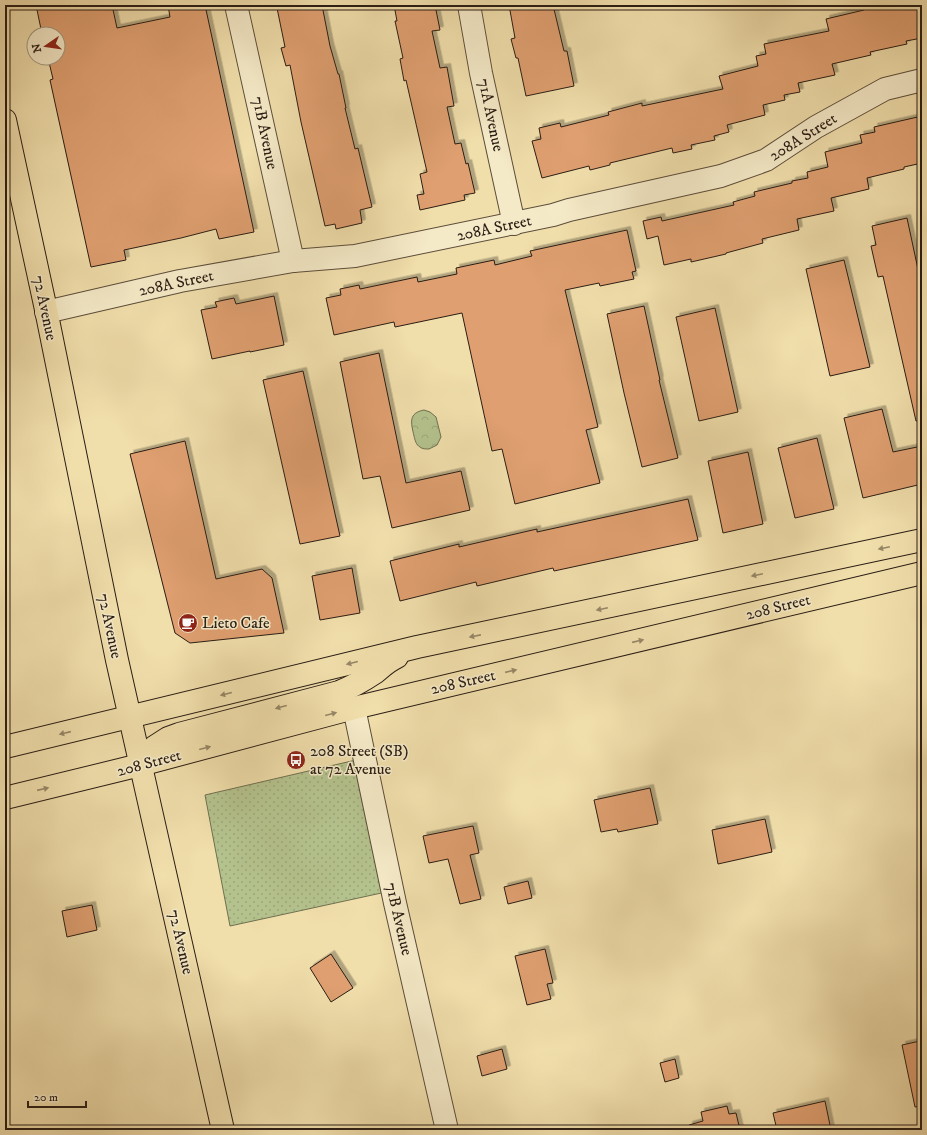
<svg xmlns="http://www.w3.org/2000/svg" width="927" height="1135" viewBox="0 0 927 1135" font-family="'IM FELL DW Pica',serif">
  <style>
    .grass { fill: url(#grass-dots); stroke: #6f7050 }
    .park { fill: url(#park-crowns); stroke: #6f7050 }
    .building { fill: #df9f6f; stroke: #2a1d14; filter: url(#shadow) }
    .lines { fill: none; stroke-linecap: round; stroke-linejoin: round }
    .minor-casing { stroke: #5c4d3a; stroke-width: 24 }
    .major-casing { stroke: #2a1d14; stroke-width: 24 }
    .minor { stroke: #f5eac8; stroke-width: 22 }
    .major { stroke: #f0deab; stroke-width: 22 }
    .oneway { fill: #978767 }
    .labels { text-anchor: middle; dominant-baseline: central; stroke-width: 3; stroke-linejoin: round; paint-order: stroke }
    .street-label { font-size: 16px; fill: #2a1d14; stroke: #f5eac8 }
    .poi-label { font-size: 16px; fill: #2a1d14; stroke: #f5eac8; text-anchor: start }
  </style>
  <defs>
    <pattern id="grass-dots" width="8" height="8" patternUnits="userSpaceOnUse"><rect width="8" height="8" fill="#b4c28d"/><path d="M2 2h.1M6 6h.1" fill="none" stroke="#9ba679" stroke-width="1.8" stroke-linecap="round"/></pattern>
    <pattern id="park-crowns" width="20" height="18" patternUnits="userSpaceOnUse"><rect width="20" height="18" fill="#b4c28d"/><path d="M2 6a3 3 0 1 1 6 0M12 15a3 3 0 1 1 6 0" fill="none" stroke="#9ba679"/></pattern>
    <filter id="shadow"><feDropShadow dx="3.5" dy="-3.5" stdDeviation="0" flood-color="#0004"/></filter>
  </defs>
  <rect width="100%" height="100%" fill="#f0deab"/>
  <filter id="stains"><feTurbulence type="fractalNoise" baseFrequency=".005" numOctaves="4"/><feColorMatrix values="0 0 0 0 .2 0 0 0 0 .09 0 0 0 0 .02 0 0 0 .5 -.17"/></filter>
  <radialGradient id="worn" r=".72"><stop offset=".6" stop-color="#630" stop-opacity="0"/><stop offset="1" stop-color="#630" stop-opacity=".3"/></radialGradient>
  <!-- grass -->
  <polygon class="grass" points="356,760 386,892 230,926 205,795"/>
  <!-- park -->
  <path class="park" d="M424,410l6,2 6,5 5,20 -4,8 -8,4c-3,0 -7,0 -9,-2 -4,-2 -5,-7 -6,-11 -3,-13 -6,-23 10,-26z"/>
  <!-- building -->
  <g class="building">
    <polygon points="36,5 112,5 117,28 170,17 168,5 205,5 254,232 219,239 216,229 181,238 124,250 126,260 91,267 50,80 53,79 48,58 58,58 58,34 42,34"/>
    <polygon points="289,5 322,5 330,46 338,74 339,74 346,108 345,108 355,149 358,148 372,207 360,210 362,223 336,229 335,224 325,226 301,122 290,65 286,66 281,48 285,47 277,8"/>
    <polygon points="394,5 435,5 440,30 432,31 440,68 447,67 454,106 447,107 455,144 461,143 466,164 468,163 475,193 464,195 465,200 420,210 417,195 424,194 420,174 427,172 406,80 404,81 400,59 403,58 395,21 397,21"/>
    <polygon points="509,5 553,5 564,51 567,51 574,86 526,96 518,58 516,58 511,39 515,38"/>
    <polygon points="863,5 922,5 922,38 906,41 907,44 870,52 871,55 832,64 835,75 798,83 800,92 784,95 785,100 763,105 765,115 727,125 729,132 714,136 715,140 691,145 692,149 673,153 672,148 610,163 610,165 590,170 589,166 542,178 532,141 541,139 539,128 560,123 561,127 609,115 608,112 642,103 642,106 723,89 719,76 758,66 756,56 766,54 764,44 829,31 826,19 864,10"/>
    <polygon points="922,116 922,163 904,167 904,169 867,178 869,189 831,198 834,211 797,219 799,230 762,239 763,243 726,253 726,254 691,262 691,259 664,265 658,236 647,239 643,221 661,217 662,221 734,205 733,202 755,196 754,192 792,183 792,181 808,178 807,172 828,167 825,152 862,143 860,135 875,132 874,127"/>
    <polygon points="907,218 922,288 922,421 916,421 883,276 878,277 871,246 876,245 872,226"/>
    <polygon points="627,230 636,271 632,272 634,279 600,286 599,283 565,290 598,427 586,430 600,483 515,504 502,449 492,451 462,313 395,327 394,322 334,335 326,298 341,295 340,289 359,285 360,289 417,277 418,282 457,274 456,268 494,260 495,265 532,256 530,251"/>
    <polygon points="844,260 870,367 830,376 806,269"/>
    <polygon points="274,296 284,345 250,352 250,351 212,359 201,310 217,307 215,302 234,298 236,304"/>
    <polygon points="644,306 660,380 659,380 678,458 642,467 624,393 607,314"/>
    <polygon points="715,308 738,412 699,421 676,317"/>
    <polygon points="379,353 406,483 461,471 470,510 392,528 380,476 363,479 340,362"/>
    <polygon points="303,371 340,536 300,544 263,380"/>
    <polygon points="882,409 893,452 922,446 922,484 863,498 844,418"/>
    <polygon points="817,438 834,509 795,518 778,448"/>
    <polygon points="185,441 216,579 262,569 272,578 284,633 190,643 175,633 130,454"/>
    <polygon points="748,452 763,524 723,533 708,461"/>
    <polygon points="688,499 698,540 554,571 553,568 477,586 476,582 400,601 390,561 459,544 459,547 537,529 537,532"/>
    <polygon points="352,568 360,613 320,620 312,576"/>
    <polygon points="650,788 658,824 618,832 617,829 601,832 594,800"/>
    <polygon points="765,819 772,852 718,864 712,830"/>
    <polygon points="473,826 479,853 470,855 481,899 460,904 448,859 429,863 423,836"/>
    <polygon points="528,881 532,898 508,904 504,887"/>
    <polygon points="92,905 97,930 67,937 62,911"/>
    <polygon points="545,949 553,983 547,984 551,999 527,1005 515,956"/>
    <polygon points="331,954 353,988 331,1002 310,968"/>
    <polygon points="920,1041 922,1053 922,1106 915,1107 902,1045"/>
    <polygon points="502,1049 507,1069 482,1076 477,1056"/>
    <polygon points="675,1059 679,1078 665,1082 660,1063"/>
    <polygon points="825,1101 831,1130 777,1130 773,1113"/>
    <polygon points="727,1106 729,1114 736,1113 740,1130 690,1130 689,1125 703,1121 701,1112"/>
  </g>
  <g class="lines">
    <defs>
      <g id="minor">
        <polyline points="236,5 293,261"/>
        <polyline points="469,5 481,73 514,224"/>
        <polyline points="46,312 180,281 293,261 355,256 553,215 569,210 721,176 766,160 816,127 885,89 922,80"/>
        <polyline points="354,708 395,903 447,1130"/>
      </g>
      <g id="major">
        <polyline points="5,120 45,305 117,660 223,1130"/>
        <polyline points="5,747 417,647 922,540"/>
        <path d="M140,765l14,-18 14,-9 11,-4 160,-42c13,-5 25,-12 37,-20 7,-6 12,-11 21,-15"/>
        <polyline points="5,798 140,765 354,708 922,573"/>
      </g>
    </defs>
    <!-- minor casing -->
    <use href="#minor" class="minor-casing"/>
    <!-- major casing -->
    <use href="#major" class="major-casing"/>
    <!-- minor -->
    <use href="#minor" class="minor"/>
    <!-- major -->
    <use href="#major" class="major"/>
  </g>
  <!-- one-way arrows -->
  <defs><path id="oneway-solid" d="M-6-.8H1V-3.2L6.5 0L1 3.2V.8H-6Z"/></defs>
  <g class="oneway">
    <use href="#oneway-solid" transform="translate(884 548) rotate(168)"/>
    <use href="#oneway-solid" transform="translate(757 575) rotate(168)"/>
    <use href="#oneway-solid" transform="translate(602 609) rotate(168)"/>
    <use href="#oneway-solid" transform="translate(475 636) rotate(169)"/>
    <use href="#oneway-solid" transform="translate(638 641) rotate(-13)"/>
    <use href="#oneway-solid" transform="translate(352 663) rotate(166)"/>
    <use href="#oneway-solid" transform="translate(511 671) rotate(-13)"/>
    <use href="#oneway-solid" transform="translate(226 694) rotate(166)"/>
    <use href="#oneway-solid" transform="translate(281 707) rotate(165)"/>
    <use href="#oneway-solid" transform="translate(331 714) rotate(-15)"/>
    <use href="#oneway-solid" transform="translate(65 733) rotate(167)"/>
    <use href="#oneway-solid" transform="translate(205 748) rotate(-15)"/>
    <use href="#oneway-solid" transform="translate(43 789) rotate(-13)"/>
  </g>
  <!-- icons -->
  <defs>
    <symbol id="cafe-disc" viewBox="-11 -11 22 22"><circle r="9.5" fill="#8f2418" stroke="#f5eac8"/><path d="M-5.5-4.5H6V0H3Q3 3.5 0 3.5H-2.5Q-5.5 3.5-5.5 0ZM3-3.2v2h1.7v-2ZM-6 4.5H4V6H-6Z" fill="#fff"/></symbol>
    <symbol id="bus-disc" viewBox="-11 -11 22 22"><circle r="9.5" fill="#8f2418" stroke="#f5eac8"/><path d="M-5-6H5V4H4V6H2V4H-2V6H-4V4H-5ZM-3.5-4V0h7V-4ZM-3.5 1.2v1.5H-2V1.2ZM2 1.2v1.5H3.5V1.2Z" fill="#fff"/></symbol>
  </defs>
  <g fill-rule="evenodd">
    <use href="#cafe-disc" x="177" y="612" width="22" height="22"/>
    <use href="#bus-disc" x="285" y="749" width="22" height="22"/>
  </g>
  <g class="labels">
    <!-- street labels -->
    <g class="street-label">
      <text transform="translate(491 115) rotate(78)">71A Avenue</text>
      <text transform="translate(265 133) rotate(78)">71B Avenue</text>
      <text transform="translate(803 137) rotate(-32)">208A Street</text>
      <text transform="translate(494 228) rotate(-12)">208A Street</text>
      <text transform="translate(176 283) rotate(-12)">208A Street</text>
      <text transform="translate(45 308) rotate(78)">72 Avenue</text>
      <text transform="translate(778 607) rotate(-14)">208 Street</text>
      <text transform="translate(110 626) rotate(78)">72 Avenue</text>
      <text transform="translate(463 682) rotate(-13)">208 Street</text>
      <text transform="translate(149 763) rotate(-15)">208 Street</text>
      <text transform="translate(399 919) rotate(77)">71B Avenue</text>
      <text transform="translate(181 942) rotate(77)">72 Avenue</text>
    </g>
    <!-- poi labels -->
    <g class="poi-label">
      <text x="202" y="623">Lieto Cafe</text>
      <text x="310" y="751">208 Street (SB)<tspan x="310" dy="18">at 72 Avenue</tspan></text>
    </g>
  </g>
  <!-- margin -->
  <rect width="927" height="1135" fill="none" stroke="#f0deab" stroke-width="20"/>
  <rect x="6" y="6" width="915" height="1123" fill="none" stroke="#2a1d14" stroke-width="2"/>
  <rect x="10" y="10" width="907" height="1115" fill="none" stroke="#2a1d14"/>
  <!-- north arrow -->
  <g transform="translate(46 46) rotate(257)"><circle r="19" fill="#f5eac8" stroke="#a49880"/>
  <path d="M0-3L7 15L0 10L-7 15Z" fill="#8f2418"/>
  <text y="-6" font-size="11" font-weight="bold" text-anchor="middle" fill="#2a1d14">N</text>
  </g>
  <!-- scale -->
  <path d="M28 1101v6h58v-6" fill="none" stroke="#2a1d14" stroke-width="2"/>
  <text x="34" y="1101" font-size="12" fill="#2a1d14" stroke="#f5eac8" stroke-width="3" paint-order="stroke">20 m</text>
  <rect width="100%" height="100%" filter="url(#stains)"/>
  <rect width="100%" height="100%" fill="url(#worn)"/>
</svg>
